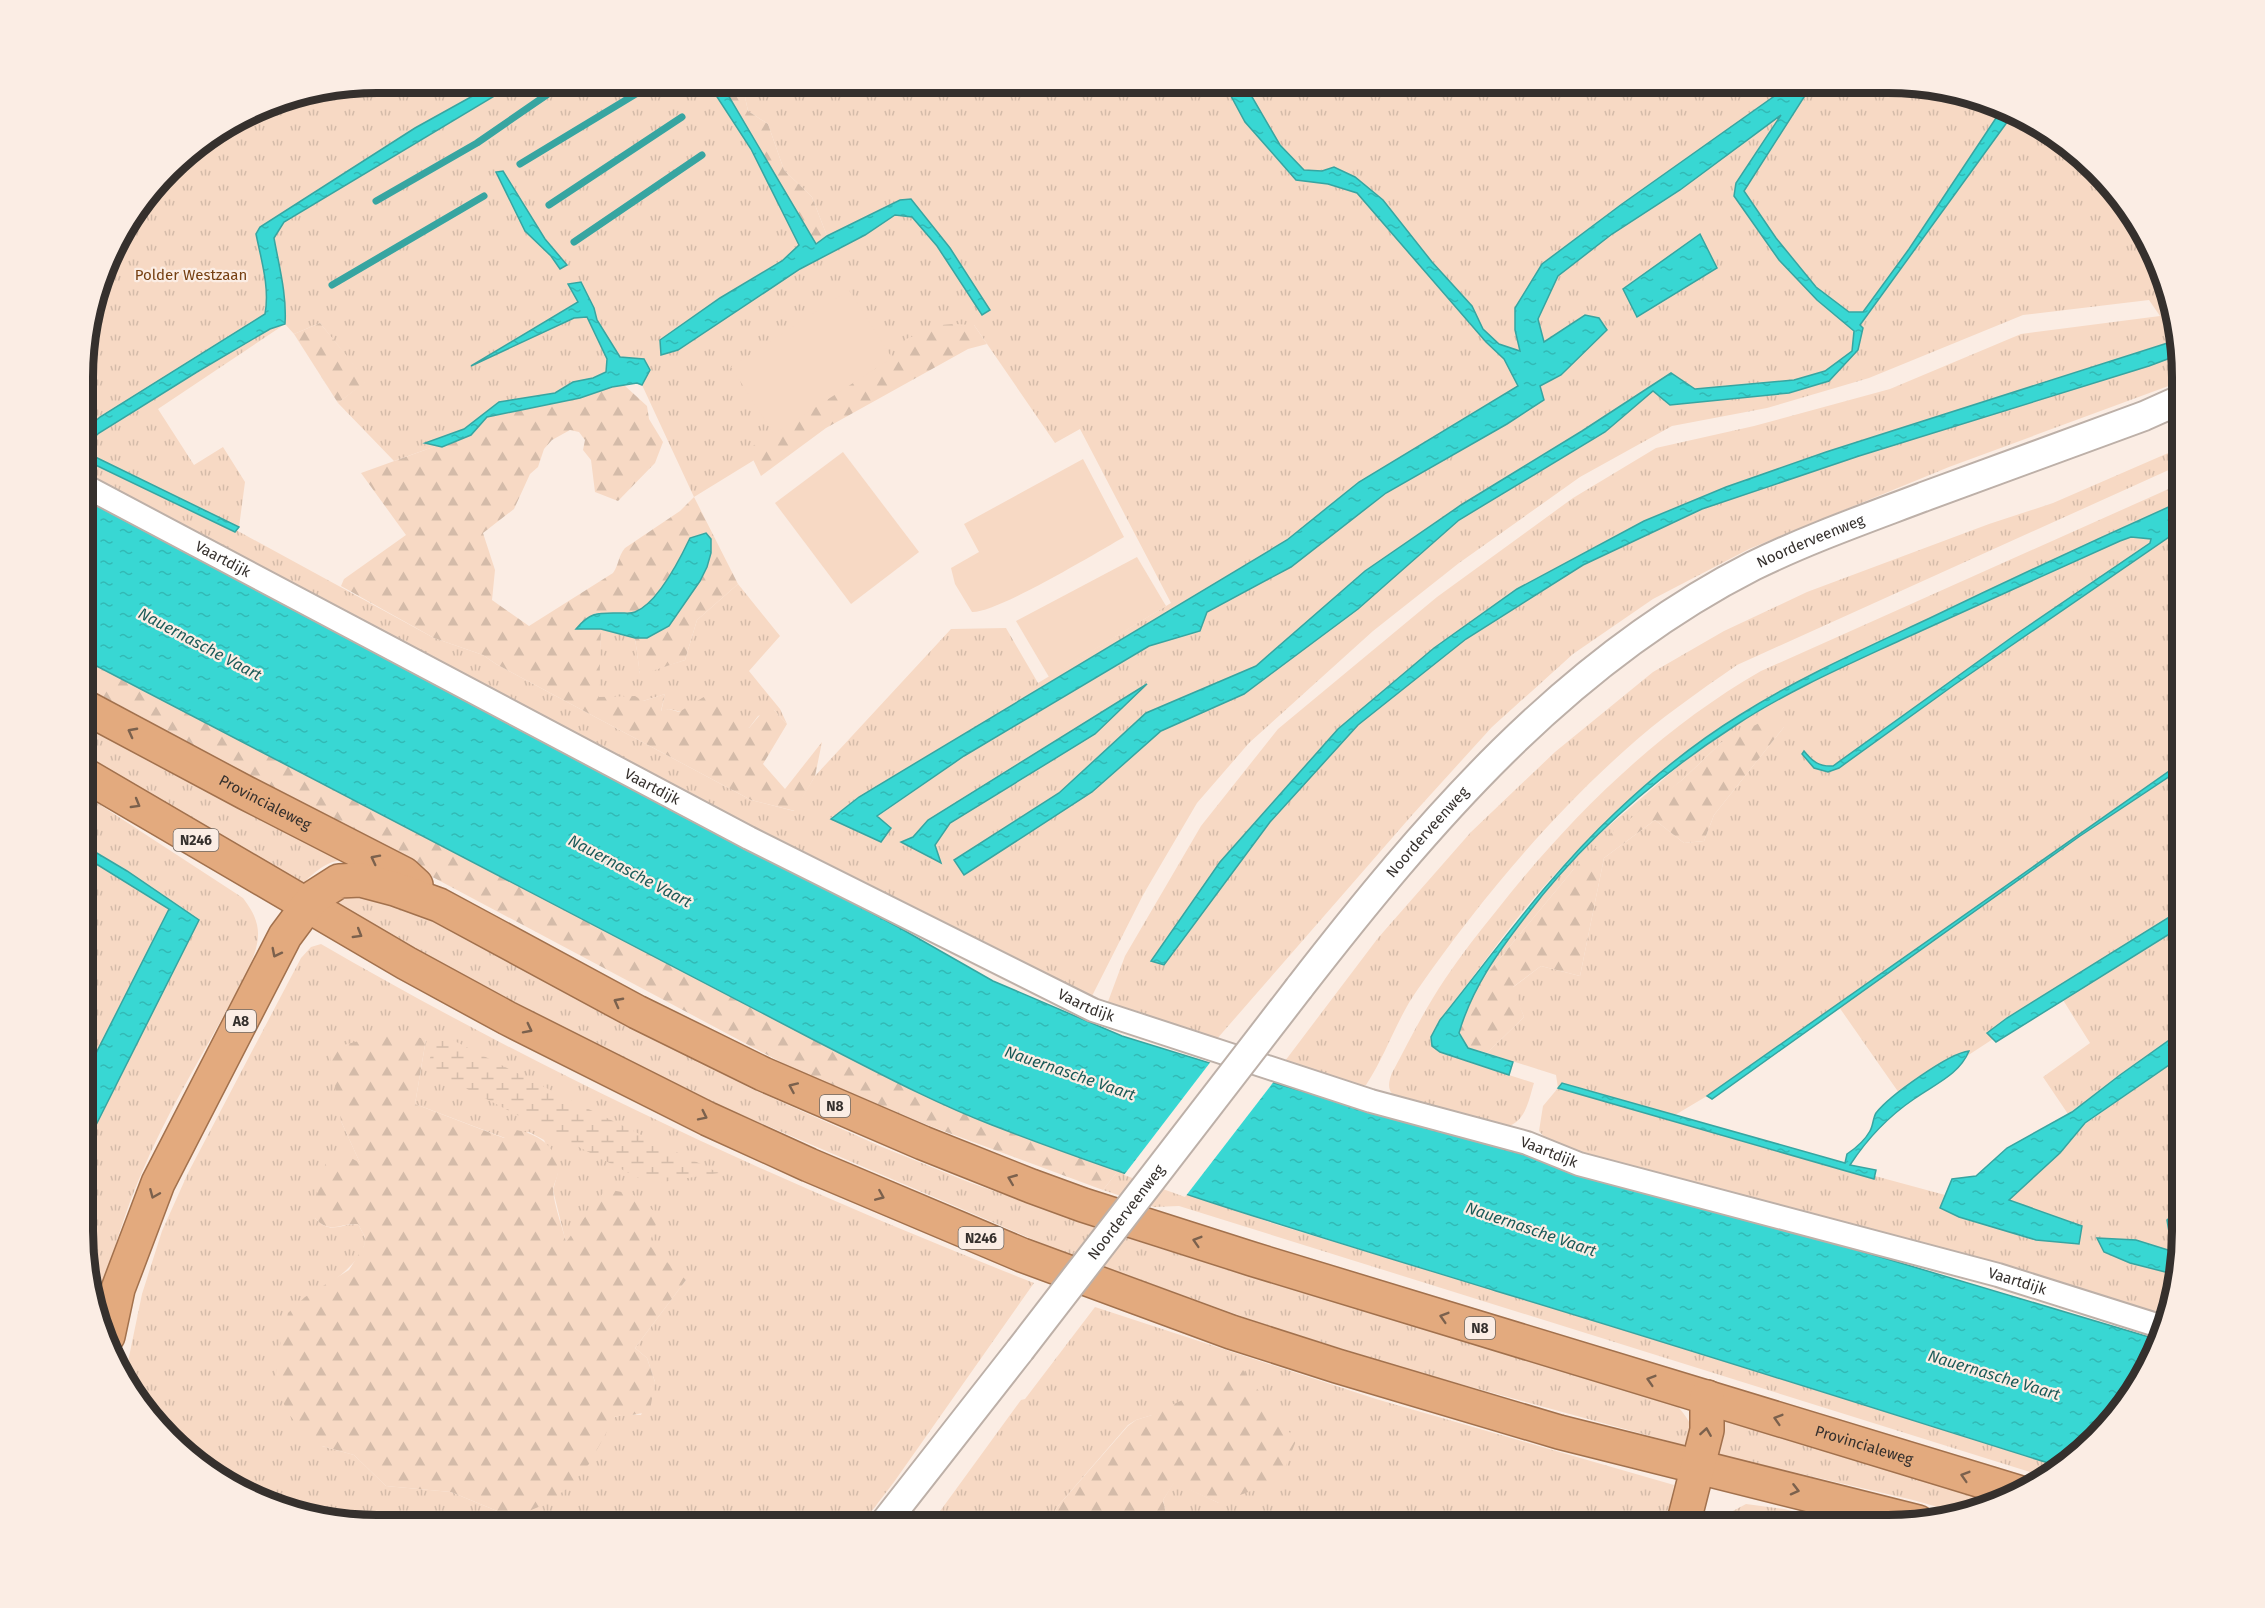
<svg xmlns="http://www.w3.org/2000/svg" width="2265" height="1608" viewBox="0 0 2265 1608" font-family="'Fira Sans',sans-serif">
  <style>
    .grass { fill: url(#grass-tufts); fill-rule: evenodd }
    .forest { fill: url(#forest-firs) }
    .wetland { fill: url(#wetland-marsh) }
    .pitch { fill: #f7d9c4 }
    .water { fill: url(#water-ripples); stroke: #37a5a1; stroke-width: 1.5 }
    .pier { fill: #fbede4 }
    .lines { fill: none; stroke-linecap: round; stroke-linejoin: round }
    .stream { stroke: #37a5a1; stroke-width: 7 }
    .minor-casing { stroke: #bdb0a8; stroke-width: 26 }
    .tertiary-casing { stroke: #bdb0a8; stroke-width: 32 }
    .trunk-casing { stroke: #a2714d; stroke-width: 36 }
    .minor { stroke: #fff; stroke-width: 22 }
    .tertiary { stroke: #fff; stroke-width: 28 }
    .trunk { stroke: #e3aa7e; stroke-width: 33 }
    .tertiary-bridge-casing { stroke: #bdb0a8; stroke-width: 32; stroke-linecap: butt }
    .tertiary-bridge { stroke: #fff; stroke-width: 28 }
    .oneway { stroke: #7b614d }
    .labels { text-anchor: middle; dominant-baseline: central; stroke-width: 4.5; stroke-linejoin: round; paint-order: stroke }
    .shield { fill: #fbede4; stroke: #706964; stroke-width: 1.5 }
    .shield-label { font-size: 14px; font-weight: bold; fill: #35302d }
    .park-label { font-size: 15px; fill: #753f11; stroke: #fbede4 }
    .street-label { font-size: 15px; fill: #35302d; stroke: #fbede4 }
    .water-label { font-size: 16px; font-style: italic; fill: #1b5a58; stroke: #fbede4 }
    .rim { fill: none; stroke: #35302d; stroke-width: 8 }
  </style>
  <defs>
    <pattern id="grass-tufts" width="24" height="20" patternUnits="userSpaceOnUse" patternTransform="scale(1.5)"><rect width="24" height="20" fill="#f7d9c4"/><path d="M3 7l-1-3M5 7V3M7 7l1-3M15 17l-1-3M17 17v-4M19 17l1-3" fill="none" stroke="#d4bba9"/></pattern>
    <pattern id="forest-firs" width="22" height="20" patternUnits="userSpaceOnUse" patternTransform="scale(1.5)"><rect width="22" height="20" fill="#f7d9c4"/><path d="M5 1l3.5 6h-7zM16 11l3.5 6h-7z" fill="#d4bba9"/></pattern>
    <pattern id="wetland-marsh" width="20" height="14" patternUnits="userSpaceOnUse" patternTransform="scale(1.5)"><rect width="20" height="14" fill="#f7d9c4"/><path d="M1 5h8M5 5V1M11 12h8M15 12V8" fill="none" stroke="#d4bba9"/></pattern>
    <pattern id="water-ripples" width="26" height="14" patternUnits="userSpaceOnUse" patternTransform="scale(1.5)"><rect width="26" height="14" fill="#38d7d3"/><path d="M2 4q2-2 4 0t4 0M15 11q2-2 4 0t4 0" fill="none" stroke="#32b9b5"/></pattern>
  </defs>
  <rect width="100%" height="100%" fill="#fbede4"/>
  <!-- grass -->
  <g class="grass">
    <polygon points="377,83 497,83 267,223 281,308 85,435 85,339 113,247 183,156 265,105"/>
    <path d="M516,83h192l43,66 48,96 -17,16 -62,37 -60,42 2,15 16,-5 122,-81 65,-34 30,-20 17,2 25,29 45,69 8,-5 -40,-62 -39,-49 -11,1 -73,36 -15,-39 -28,-27 -16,-46 -20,-13 -6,-28h482l21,39 50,58 33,4 29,8 129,150 18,17 14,27 -159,96 -72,58 -428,257 -28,21 46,-1 87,-61 185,-110 50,-15 8,-19 84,-45 95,-74 121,-69 36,-24 -3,-14 21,-11 46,-45 -22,-15 -41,27 -6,-23 20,-43 54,-42 68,-44 103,-77 -47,70 81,117 37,31 -2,20 -27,20 -31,9 -99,9 -24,-16 -89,58 -121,74 -96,66 -109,95 -110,47 -87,80 -105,67 10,15 128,-83 69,-61 83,-37 114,-85 101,-89 146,-88 48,-41 17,14 119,-12 40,-12 29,-31 2,-24 153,-212 54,29 43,40 42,64 30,111v23l-233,86 -200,82 -96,50 -80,55 -81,73 -79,87 -197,226 -110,-33 19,-51 76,-130 77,-97 159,-132 136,-99 83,-50 98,-22 136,-37 131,-55 139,-18 -11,-16 -126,15 -154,63 -102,30 -95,18 -92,51 -121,86 -86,68 -124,112 -52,60 -54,92 -52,103 -359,-180 -69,-39 -140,-70 -438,-234v-15l149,72 2,-2 198,108 49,17 13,9 255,136 43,11 21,-35 136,-147 55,-1 32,55 133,-80 -91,-174 -25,14 -81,-118 -280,172 -52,-112 8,-16 -6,-10 -24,-2 -23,-37 -3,-12 -19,-14 3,8 -99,60 95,-44 14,-1 19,42 -1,13 -13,6 -20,4 -18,11 -56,9 -35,27 -38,14 10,3 -42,15 -56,-58 28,-22 -46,-58 -26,11 -9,-10 -127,85 36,56 29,-18 22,35 -6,45 -154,-75v-6l14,-13 171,-105 15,-4c2,-29 -6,-58 -11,-86l10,-16zM1700,234l16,34 -79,48z"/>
    <polygon points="1244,83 1793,83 1622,204 1542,264 1515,330 1521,351 1499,344 1483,329 1472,306 1432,262 1383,200 1322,171 1304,170 1280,145"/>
    <path d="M1813,83c62,0 133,-4 189,26l-93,140 -46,63h-14l-33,-25 -40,-49 -32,-47z"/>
    <path d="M2182,447v17l-445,201c-39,27 -78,54 -113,86 -77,69 -147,153 -206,238 -21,29 -32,66 -52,96l-11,1 -70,-25 93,-123 93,-106 84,-80 98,-80 71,-41 83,-39 182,-68 64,-21z"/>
    <path d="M2182,483v18c-92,41 -183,84 -273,127 -76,36 -156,71 -223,124 -53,42 -102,89 -147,140 -35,41 -66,86 -99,128l41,46 53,17c-5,16 -8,37 -25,43l-95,-23c-18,-5 -31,-8 -22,-30 17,-32 33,-64 53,-94 16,-24 34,-47 52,-69 73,-93 161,-180 264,-239z"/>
    <path d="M2182,528v234l-475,334 -32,19 -112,-32 -5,5 316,91 1,-3 70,19 -5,13 19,9 77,23 43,4 3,-18 -74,-26 52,-47 25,-29 97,-68v194l-15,74 -609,-179 -12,-6 -7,-8 4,-25 15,-18 -2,-13 -69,-22 37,-36 -12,-29 29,-22 39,10 24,-118 51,-38 29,23 20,-2 10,-26 70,-88 -62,15 -40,38 -109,90 -96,116 29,-43 40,-53 50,-53 85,-73 56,-40 55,-32 46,-23 282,-128 11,-4 20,2v4l-136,92 -183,132c-13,0 -19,-5 -28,-16l-2,2 26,19 11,-4 115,-83z"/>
    <polygon points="738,584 780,636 749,671 780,709 787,724 774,710 758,716 749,728 669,709 661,712 665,694 643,701 598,697 601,629 635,638 640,674 685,660 697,620"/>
    <path d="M85,728l112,47 145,85c-19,2 -31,16 -44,28l-213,-133z"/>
    <polygon points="2182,768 2182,909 2007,1018 1988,1033 1993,1039 1967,1056 1969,1051 1944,1061 1899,1093 1839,1007 2080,836"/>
    <path d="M85,795l158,103c20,26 18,41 6,70 -35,69 -77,133 -107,204 -19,44 -32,90 -44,136l-13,-39z"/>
    <path d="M371,896l29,7 350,185 132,59 89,36 184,64 520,156c12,14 21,25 19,45l-274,-75 -160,-50 -200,-72 -353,-151 -124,-59 -250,-137 16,-7z"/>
    <polygon points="2182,927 2182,1031 2068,1114 2043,1077 2090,1043 2063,1000"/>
    <path d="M321,944c228,132 468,243 713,339l-140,199 -33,43h-503l-76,-15 -84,-45 -74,-84 18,-87 20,-63 26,-58 113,-215 10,-11zM426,1039l-11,65 90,34 24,-6 15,8 14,32 -5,18 13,53 120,37 -51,68 12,10 8,24 -14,33 -15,-1 -11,3 -8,10 -83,86h-22l-51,-21 -65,-6 -32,-31 -32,-9 11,-165c11,-8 34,-28 32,-43 -1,-4 -5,-10 -7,-14 -19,0 -28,11 -43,-6l46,-53 -20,-44z"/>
    <polygon points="1119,1170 1278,1225 1596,1321 2061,1467 2046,1477 1179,1206 1154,1207 1103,1190"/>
    <polygon points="1095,1307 1376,1399 1674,1485 1666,1525 1495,1525 1471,1518 1434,1517 1412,1525 1391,1525 1379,1517 1364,1513 1336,1513 1313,1515 1296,1525 1168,1525 1163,1500 1174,1482 1219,1503 1152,1415 1136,1420 1128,1425 1058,1506 1046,1525 930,1525 1021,1400 1025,1399"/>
    <polygon points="1725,1418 2000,1502 1966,1515 1913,1500 1716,1454"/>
    <polygon points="1746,1504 1784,1509 1852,1525 1719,1525 1731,1512"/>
  </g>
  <!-- forest -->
  <g class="forest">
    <polygon points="721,83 742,83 748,111 768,124 784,170 812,197 827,236 816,245"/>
    <polygon points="320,323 367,381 338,403 294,334"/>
    <polygon points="954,324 974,325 987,344 968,349 826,428 761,476 748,449 892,358 906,339 941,325"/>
    <path d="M624,385l23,21 2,13 14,23 -8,21 -37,38 -23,-9 -4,-32 -8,-10 2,-10 -6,-8 -9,-2 -18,10 -8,9 -6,18 -8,7 -16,35 -31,24 12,37 -3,30 37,26 84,-53c6,-8 5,-17 12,-25l55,-37 14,-14 44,87 -41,36 -12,40 -45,15 -5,-37h12l31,-24 7,-11 5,-65c-9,19 -34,69 -56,75 -11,3 -27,0 -39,0l-13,17 19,-1 -2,68 36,-1 8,5 22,-7 -4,17 8,-2 10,3 28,-17 42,33 16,-19 9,1 13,14 -24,40 22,25 37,-47 -7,34 -20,35 -44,-11 -255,-136 -13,-9 -49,-17 -93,-52 3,-7 62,-44 -45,-62 75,-27 6,1 29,-12 16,-18 93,-19 32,-11z"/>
    <polygon points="85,660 909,1088 990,1124 1119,1170 1103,1190 930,1126 790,1067 171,738 144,718 85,687"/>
    <polygon points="1773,716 1780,717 1784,727 1714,815 1704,841 1684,843 1655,820 1604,858 1580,976 1541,966 1513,987 1524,1017 1487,1053 1468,1048 1459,1032 1477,986 1573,870 1607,836 1682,780 1722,742"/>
    <path d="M392,1032l34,7 -11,65 89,34 12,-8c21,3 44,18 42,43 -1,6 -5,12 -5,18 2,17 9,35 13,51l40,-53 26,5 27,21 -10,30 37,35 -51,68 12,10 8,24 -5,28c-11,6 -23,4 -35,7l-26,47 -19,22 -22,17 -24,10h-22l-51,-21 -65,-6 -32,-31 -32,-9 -18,-13 -16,-20 -13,-28 3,-32 10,-40 17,-16 44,-27 15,-24 1,-9 -7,-13c-19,-1 -28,11 -43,-6l2,-27 9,-29 18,-8 16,9 -19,-42 -12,-72z"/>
    <polygon points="1243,1370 1296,1441 1280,1480 1219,1503 1174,1483 1163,1500 1168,1525 1046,1525 1058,1506 1128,1426 1136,1420 1152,1415"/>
    <path d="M1336,1513c23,0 36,-1 55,12h-95l17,-10z"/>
    <polygon points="1454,1515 1495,1525 1412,1525 1434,1517"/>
  </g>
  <!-- wetland -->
  <polygon class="wetland" points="437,1032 560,1095 719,1173 650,1184 440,1075 429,1062"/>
  <!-- pitch -->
  <g class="pitch">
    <polygon points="849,290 892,358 774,434 731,367"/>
    <polygon points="843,452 919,552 851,604 775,503"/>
    <path d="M1083,459l41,78c-28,16 -127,76 -152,75l-17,-28 -4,-16 28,-16 -15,-28z"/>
    <polygon points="1137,557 1166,606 1049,677 1016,621"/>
  </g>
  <!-- water -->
  <g class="water">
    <path d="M496,83h20l-232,139 -10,16c5,28 13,57 11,86l-15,5 -73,43 -98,61 -14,13v-16l15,-13 165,-103c5,-26 -4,-55 -9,-80l4,-7 155,-99z"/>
    <polygon points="708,83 721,83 816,244 827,236 900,200 911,199 950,248 990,310 982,315 937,246 912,217 895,215 865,235 800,269 678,350 661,355 660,340 720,298 782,261 799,245 751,149"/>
    <polygon points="1224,83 1244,83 1280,145 1304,170 1322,171 1334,167 1355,177 1383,200 1432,262 1472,306 1483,329 1499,344 1520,351 1515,330 1515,308 1542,264 1622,204 1793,83 1813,83 1744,191 1776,238 1816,287 1849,312 1863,312 1909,249 2002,109 2013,114 1860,325 1863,328 1858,350 1829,381 1789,393 1670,405 1653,391 1605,432 1459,520 1358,609 1244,694 1161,731 1092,792 964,875 954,860 1059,793 1146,713 1256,666 1365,571 1461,505 1582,431 1671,373 1695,389 1794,380 1825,371 1852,351 1854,331 1817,300 1779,260 1734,196 1736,183 1781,115 1680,190 1612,234 1558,276 1538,319 1544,342 1585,315 1599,318 1607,330 1561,375 1540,386 1544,400 1507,424 1386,493 1291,567 1207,612 1200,631 1149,646 964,756 877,816 891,828 881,842 831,819 859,797 1287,540 1359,482 1518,386 1504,359 1486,342 1357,193 1328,184 1296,180 1245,122"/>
    <polygon points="286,101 166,177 183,156 265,105"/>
    <polygon points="503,171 545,239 567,265 560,269 551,256 525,231 496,172"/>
    <polygon points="1700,234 1717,268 1637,317 1623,289"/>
    <polygon points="581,282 594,308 597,320 620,357 644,359 650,370 642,385 637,383 612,387 580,398 487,417 471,435 442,447 425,443 464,429 499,402 555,393 573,382 593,378 606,372 607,359 587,317 574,318 471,366 578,302 568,284"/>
    <polygon points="2177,340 2181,354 2149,366 1859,456 1702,509 1583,565 1466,639 1358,725 1270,822 1164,965 1151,961 1220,862 1338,729 1434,648 1517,589 1644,521 1726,487 1826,452"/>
    <polygon points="85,452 239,527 235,532 85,460"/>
    <path d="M85,495l815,433 93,53 129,55 159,49 576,165 302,90 -37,70 -40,43 -21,14c-188,-59 -376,-119 -565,-176 -169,-52 -339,-102 -504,-166 -62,-24 -121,-56 -180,-86l-727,-379z"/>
    <path d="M2182,501v27l-228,157 -115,83 -11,4 -14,-4 -12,-14 2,-3c8,10 15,16 29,15l182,-131 135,-92 1,-4 -20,-2 -11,4c-73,33 -146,66 -219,99 -56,26 -113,51 -165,85 -79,51 -153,116 -210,191 -28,36 -54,72 -67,117l9,15 45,14 -4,13 -69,-23 -8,-6 -1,-9 9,-17c57,-71 109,-145 176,-208 38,-36 80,-70 124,-97 60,-38 126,-67 190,-97 83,-40 167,-79 252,-117z"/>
    <path d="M706,533l5,6v14l-4,14 -7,14 -31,45 -22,12h-12l-34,-9h-25c15,-18 23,-16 45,-16 4,0 10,1 14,-1 23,-9 45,-53 55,-74z"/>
    <polygon points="1147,684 1095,734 950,823 935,845 941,863 901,842 913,837 928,820"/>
    <polygon points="2182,762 2182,768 2080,836 1712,1099 1707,1096"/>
    <polygon points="85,846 127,871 199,920 85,1147 85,1075 169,909 85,857"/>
    <polygon points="2182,909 2182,927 2179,928 1996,1042 1987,1033 2007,1018"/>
    <polygon points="2182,1031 2182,1056 2085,1123 2060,1153 2009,1200 2082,1226 2079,1244 2036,1240 1959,1217 1940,1208 1952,1179 1976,1176 2007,1148 2072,1112 2120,1075"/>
    <path d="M1969,1051c-10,24 -34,33 -55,48 -25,17 -47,40 -64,66l26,5 -2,9 -316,-91 4,-5 283,80 2,-9c9,-6 18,-14 23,-23 3,-5 3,-13 6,-18 13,-17 73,-60 93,-62z"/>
    <polygon points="2182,1207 2182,1238 2169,1232 2167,1220"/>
    <polygon points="2097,1238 2136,1240 2181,1254 2177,1275 2130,1263 2104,1252"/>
  </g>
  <!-- pier -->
  <polygon class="pier" points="1212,1060 1275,1080 1185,1197 1124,1175"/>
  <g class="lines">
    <!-- stream -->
    <g class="stream">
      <polyline points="520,164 654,83"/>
      <polyline points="376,201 477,143 564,83"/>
      <polyline points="549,205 682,117"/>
      <polyline points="574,242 702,155"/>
      <polyline points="332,285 484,196"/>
    </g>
    <defs>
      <g id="minor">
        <path id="s1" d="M85,486l664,352 344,172 278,91 156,42 52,21 419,111 168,53"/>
      </g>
      <g id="tertiary">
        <path id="s2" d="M1299,988c127,-164 265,-326 454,-422 55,-27 112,-47 170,-69 74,-27 148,-54 221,-81l38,-17"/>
        <polyline points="883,1525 1020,1350"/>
      </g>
      <g id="trunk">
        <path id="s3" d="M85,707l161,86 158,81 12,11"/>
        <polyline points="85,775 406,963 507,1018 708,1119 809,1165 1022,1255 1231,1332 1337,1366 1559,1432 1918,1522"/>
        <path id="s4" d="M108,1336l10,-47 40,-106 127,-247 29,-39 25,-16 22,-1 34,9 44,16 198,107 126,62 160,69 108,43 52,19 169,54 769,234"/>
        <polyline points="1683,1525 1707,1430 1707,1397"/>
      </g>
    </defs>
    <!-- minor casing -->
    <use href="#minor" class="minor-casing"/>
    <!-- tertiary casing -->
    <use href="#tertiary" class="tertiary-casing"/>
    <!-- trunk casing -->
    <use href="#trunk" class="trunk-casing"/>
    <!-- minor -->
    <use href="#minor" class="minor"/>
    <!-- tertiary -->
    <use href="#tertiary" class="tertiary"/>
    <!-- trunk -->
    <use href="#trunk" class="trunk"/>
    <defs>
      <g id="tertiary-bridge">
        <path id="s5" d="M1020,1350l279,-362"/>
      </g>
    </defs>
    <!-- tertiary-bridge casing -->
    <use href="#tertiary-bridge" class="tertiary-bridge-casing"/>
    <!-- tertiary-bridge -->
    <use href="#tertiary-bridge" class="tertiary-bridge"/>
  </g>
  <!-- one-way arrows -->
  <defs><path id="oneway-chevron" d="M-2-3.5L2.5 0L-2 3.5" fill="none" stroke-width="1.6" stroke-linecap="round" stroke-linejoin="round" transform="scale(1.5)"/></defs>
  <g class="oneway">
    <use href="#oneway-chevron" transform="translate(132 732) rotate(-152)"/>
    <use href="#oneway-chevron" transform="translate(136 804) rotate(30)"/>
    <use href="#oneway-chevron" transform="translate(375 859) rotate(-153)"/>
    <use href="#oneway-chevron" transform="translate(358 934) rotate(31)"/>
    <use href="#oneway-chevron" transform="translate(276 953) rotate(117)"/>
    <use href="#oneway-chevron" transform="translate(618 1002) rotate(-152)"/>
    <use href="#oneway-chevron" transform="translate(528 1029) rotate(27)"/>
    <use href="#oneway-chevron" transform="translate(793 1087) rotate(-156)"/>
    <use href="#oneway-chevron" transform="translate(703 1116) rotate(26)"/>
    <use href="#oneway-chevron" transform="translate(1012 1179) rotate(-158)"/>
    <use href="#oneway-chevron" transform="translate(154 1194) rotate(113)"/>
    <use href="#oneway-chevron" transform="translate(880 1196) rotate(23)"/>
    <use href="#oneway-chevron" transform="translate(1197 1241) rotate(-163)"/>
    <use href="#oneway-chevron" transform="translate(1444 1317) rotate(-163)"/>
    <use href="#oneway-chevron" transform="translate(1651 1380) rotate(-163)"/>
    <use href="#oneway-chevron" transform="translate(1778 1419) rotate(-163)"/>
    <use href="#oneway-chevron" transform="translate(1706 1432) rotate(-81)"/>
    <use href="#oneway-chevron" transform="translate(1965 1476) rotate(-163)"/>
    <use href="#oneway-chevron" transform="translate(1795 1490) rotate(14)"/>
  </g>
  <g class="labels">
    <!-- shield labels -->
    <g class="shield">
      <rect x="173.5" y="829" width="45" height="22" rx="4.5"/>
      <rect x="226" y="1010" width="30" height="22" rx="4.5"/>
      <rect x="820" y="1095" width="30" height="22" rx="4.5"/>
      <rect x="958.5" y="1227" width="45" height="22" rx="4.5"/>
      <rect x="1465" y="1317" width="30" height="22" rx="4.5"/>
    </g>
    <g class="shield-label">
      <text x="196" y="840">N246</text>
      <text x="241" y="1021">A8</text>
      <text x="835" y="1106">N8</text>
      <text x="981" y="1238">N246</text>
      <text x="1480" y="1328">N8</text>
    </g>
    <!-- park labels -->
    <g class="park-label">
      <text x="191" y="275">Polder Westzaan</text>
    </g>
    <!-- street labels -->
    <g class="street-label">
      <text stroke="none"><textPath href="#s2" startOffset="688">Noorderveenweg</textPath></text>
      <text stroke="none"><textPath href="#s1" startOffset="156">Vaartdijk</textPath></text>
      <text stroke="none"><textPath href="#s1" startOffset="642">Vaartdijk</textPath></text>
      <text stroke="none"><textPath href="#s3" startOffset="204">Provincialeweg</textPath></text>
      <text stroke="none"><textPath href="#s2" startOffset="202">Noorderveenweg</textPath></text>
      <text stroke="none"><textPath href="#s1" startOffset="1128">Vaartdijk</textPath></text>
      <text stroke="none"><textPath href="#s1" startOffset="1614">Vaartdijk</textPath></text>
      <text stroke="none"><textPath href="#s5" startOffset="174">Noorderveenweg</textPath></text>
      <text stroke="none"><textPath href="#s1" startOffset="2100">Vaartdijk</textPath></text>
      <text stroke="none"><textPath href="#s4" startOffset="2150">Provincialeweg</textPath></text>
    </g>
    <!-- water labels -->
    <g class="water-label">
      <text transform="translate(200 644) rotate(28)">Nauernasche Vaart</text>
      <text transform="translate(630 871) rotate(28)">Nauernasche Vaart</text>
      <text transform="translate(1070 1073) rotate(19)">Nauernasche Vaart</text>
      <text transform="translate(1531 1229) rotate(19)">Nauernasche Vaart</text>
      <text transform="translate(1994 1375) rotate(17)">Nauernasche Vaart</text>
    </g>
  </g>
  <!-- crop -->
  <path d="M0 0H2265V1608H0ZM377 93H1888A284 284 0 0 1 2172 377V1231A284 284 0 0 1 1888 1515H377A284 284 0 0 1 93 1231V377A284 284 0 0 1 377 93Z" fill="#fbede4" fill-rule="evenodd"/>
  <path class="rim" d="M377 93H1888A284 284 0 0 1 2172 377V1231A284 284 0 0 1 1888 1515H377A284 284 0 0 1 93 1231V377A284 284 0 0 1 377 93Z"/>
</svg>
